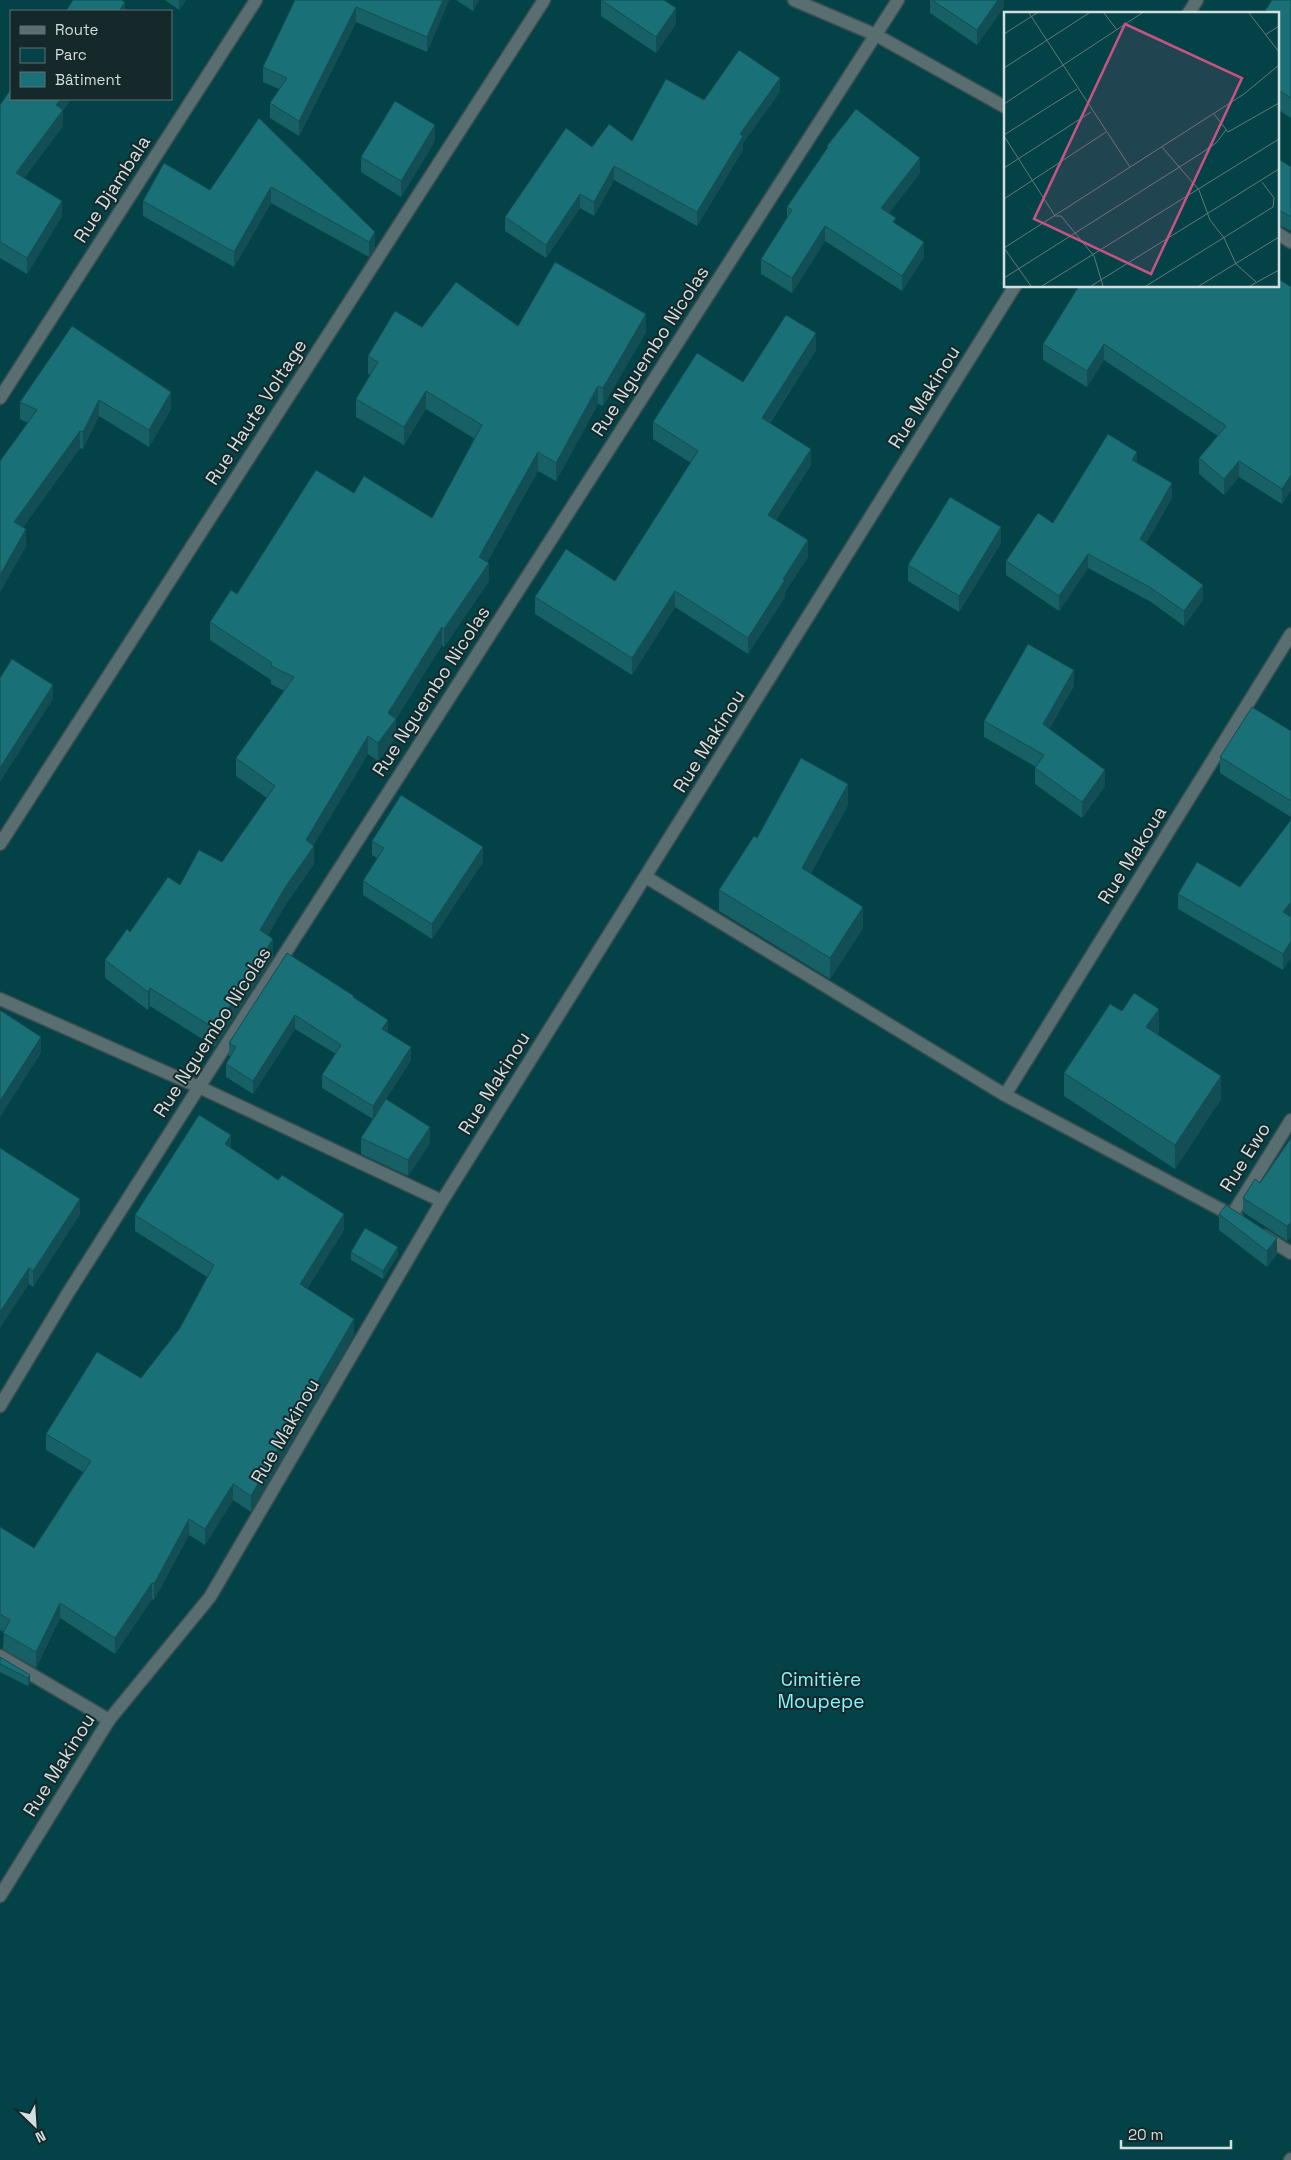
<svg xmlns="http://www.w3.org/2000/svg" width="1291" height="2160" viewBox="0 0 1291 2160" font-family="'Space Grotesk',sans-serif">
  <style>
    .green { fill: #034347; fill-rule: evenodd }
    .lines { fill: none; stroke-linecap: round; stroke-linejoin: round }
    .minor-casing { stroke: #3c4d4f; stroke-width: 15 }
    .minor { stroke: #596e70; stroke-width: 12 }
    .wall { fill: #166066 }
    .shaded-wall { fill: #124e53 }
    .building { fill: #197077; stroke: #124e53 }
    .labels { text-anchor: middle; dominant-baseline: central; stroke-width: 4; stroke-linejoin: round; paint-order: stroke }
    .street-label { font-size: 19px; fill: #d3dedf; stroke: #15282a }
    .park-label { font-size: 19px; fill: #86f4fe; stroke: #15282a }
    .inset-road { fill: none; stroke: #667778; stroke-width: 1 }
    .view { fill: #c75383; fill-opacity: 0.15; stroke: #c75383; stroke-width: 2.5 }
    .inset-edge { fill: none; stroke: #d3dedf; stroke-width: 2.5 }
  </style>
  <rect width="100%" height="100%" fill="#1e3234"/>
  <!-- green -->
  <path class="green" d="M0,0h1291v2160h-1291zM11,11h160v88h-160zM1005,14h272v272h-272z"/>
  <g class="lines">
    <defs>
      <g id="minor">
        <polyline points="794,0 876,35 1005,107"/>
        <polyline points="1188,14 1197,0"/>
        <polyline points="1277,233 1291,242"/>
        <polyline points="0,398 256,0"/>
        <polyline points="0,844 544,0"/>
        <polyline points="646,877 1005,1095 1237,1218"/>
        <polyline points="0,999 199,1087 442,1201"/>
        <polyline points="1005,1095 1291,634"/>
        <polyline points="1232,1215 1291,1120"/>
        <polyline points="1264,1236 1291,1253"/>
        <polyline points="0,1406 68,1293 199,1087 898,0"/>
        <polyline points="0,1656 109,1720"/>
        <polyline points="0,1896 109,1720 210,1597 442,1201 1015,286"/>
        <polyline points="1290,2160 1291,2159"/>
      </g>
    </defs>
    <!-- minor casing -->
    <use href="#minor" class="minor-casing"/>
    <!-- minor -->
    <use href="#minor" class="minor"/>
  </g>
  <!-- wall -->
  <g class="wall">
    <polygon points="165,0 186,0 179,10"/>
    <polygon points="295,0 449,0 427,52 356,22 299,136 270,118 270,103 279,89 263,82 263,67"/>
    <polygon points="456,0 479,0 473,11"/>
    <polygon points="601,0 676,24 656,53 601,16"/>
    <polygon points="930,0 1004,0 1004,7 977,45 930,13"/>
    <polygon points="1291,0 1291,118 1277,109 1277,14"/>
    <polygon points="780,92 743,143 743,150 697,226 614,180 594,216 580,208 546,258 505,231 505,217 592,147 632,141 704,100"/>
    <polygon points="0,105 63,111 63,126 24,178 62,216 27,274 0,258"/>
    <polygon points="259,118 375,248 369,257 271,203 234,267 143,216 143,201 210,190"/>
    <polygon points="435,141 401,197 361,172 361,157"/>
    <polygon points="827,146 920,173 889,213 896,224 924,257 902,291 825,241 792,293 761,274 761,259 787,219 787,207 827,149"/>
    <polygon points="1277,158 1291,167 1291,231 1281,226 1277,226"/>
    <polygon points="1291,287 1291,490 1282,504 1239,477 1224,495 1199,474 1199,458 1218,436 1104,360 1087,387 1043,360 1043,344"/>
    <polygon points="72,326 171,409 149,447 99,416 83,449 80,448 23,527 26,546 0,592 0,461 28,423 20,419 20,402"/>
    <polygon points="518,326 646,332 603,406 598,404 556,481 538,471 487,562 489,581 444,647 442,645 396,719 396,737 378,761 368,754 313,845 314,864 286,904 268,935 273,957 215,1047 150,1006 148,1010 105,978 105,960 130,932 180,885 222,862 267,798 236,776 236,758 284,691 271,684 271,680 210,640 210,622 237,594 354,493 432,518 475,439 426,409 404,445 356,417 356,399 370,375 368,374 368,356 422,327"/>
    <polygon points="816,350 770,423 811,465 776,520 808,557 785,592 785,597 748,654 675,607 632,675 535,614 535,597 615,581 691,463 653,439 653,422"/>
    <polygon points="1137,464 1172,498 1146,543 1203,600 1184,626 1151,602 1088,568 1059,611 1006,575 1006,561 1053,523"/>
    <polygon points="1001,543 959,612 908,581 908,565"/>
    <polygon points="1074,686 1049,729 1105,786 1082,818 1035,784 1035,768 1036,767 984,737 984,721"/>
    <polygon points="1291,731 1291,817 1220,773 1220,757"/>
    <polygon points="848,805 811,873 863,928 830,979 719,911 719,890 757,838"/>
    <polygon points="1291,820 1291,957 1283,970 1178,909 1178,894 1240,887"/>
    <polygon points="372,841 483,862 432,939 363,895 363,881 377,858 372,855"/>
    <polygon points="287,953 354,998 388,1033 411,1060 386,1099 430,1143 408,1176 361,1154 361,1138 373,1119 322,1088 322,1075 336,1054 295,1029 253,1094 226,1077 226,1064 230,1057 229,1056 229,1043"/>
    <polygon points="1122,1011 1159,1032 1157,1034 1221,1099 1175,1169 1064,1096 1064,1073"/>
    <polygon points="1291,1138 1291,1236 1287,1241 1243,1212 1243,1198 1260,1183"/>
    <polygon points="0,1148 80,1214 33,1287 29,1284"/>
    <polygon points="1219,1214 1277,1254 1267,1267 1219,1230"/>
    <polygon points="135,1215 344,1230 307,1289 354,1335 251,1512 233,1500 205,1545 189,1535 154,1600 152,1599 115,1654 60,1618 36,1668 3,1649 4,1632 0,1630 0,1527 34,1548 83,1472 46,1450 46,1434 141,1378 180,1328 207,1277 135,1231"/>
    <polygon points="351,1252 398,1255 383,1279 351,1260"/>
    <polygon points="0,1657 30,1675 30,1683 28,1686 0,1672"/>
  </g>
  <!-- shaded-wall -->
  <g class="shaded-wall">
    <polygon points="179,0 186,0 179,10"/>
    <polygon points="443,0 449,0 427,52 427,37"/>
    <polygon points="473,0 479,0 473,11"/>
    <polygon points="998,0 1004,0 1004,7 977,45 977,30"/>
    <polygon points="125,2 125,11 119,11"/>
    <polygon points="356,7 356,22 299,136 299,121"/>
    <polygon points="676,8 676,24 656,53 656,37"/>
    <polygon points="780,78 780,92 743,143 743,150 697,226 697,212 740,134"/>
    <polygon points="61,99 71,99 63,111 63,126 16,189 16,173"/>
    <polygon points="435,125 435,141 401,197 401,181"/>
    <polygon points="920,158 920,173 881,223 881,208"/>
    <polygon points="614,166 614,180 594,216 594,202"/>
    <polygon points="271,187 271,203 234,267 234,252"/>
    <polygon points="580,194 580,208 546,258 546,245"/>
    <polygon points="62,201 62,216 27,274 27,258"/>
    <polygon points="825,226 825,241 792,293 792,278"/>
    <polygon points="375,232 375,248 369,257 369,242"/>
    <polygon points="924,242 924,257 902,291 902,276"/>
    <polygon points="646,314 646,332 603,406 603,388"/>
    <polygon points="816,333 816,350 762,434 762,418"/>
    <polygon points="1104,344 1104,360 1087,387 1087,371"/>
    <polygon points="598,386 598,404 556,481 556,463"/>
    <polygon points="426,391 426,409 404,445 404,427"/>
    <polygon points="171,392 171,409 149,447 149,430"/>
    <polygon points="99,400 99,416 83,449 83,432"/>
    <polygon points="80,431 80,448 14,539 14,522"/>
    <polygon points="811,449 811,465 768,532 768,515"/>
    <polygon points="538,452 538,471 479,575 479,557"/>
    <polygon points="1137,452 1137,466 1132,460"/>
    <polygon points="1239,461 1239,477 1224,495 1224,479"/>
    <polygon points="1291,475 1291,490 1282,504 1282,489"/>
    <polygon points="1172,483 1172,498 1140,553 1140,539"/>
    <polygon points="1001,527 1001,543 959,612 959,596"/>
    <polygon points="26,529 26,546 0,592 0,575"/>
    <polygon points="808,540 808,557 785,592 785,597 748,654 748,638 783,579"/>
    <polygon points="1088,554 1088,568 1059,611 1059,596"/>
    <polygon points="489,563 489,581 444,647 444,629"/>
    <polygon points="1203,585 1203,600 1184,626 1184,611"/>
    <polygon points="675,591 675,607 632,675 632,658"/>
    <polygon points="442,627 442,645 396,719 396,737 378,761 378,743 388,713"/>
    <polygon points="1074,670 1074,686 1043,740 1043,724"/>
    <polygon points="53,685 53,699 0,782 0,768"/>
    <polygon points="368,736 368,754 306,858 306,840"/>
    <polygon points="1105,770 1105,786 1082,818 1082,802"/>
    <polygon points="848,784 848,805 802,889 802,868"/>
    <polygon points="314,846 314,864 286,904 260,949 260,930 286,886"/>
    <polygon points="483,847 483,862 432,939 432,924"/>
    <polygon points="1291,902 1291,917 1283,912"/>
    <polygon points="863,907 863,928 830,979 830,958"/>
    <polygon points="273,939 273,957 215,1047 215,1029"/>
    <polygon points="1291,941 1291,957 1283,970 1283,954"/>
    <polygon points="150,988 150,1006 148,1010 148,992"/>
    <polygon points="1159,1009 1159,1032 1146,1050 1146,1027"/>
    <polygon points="295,1015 295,1029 253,1094 253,1081"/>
    <polygon points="388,1020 388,1033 382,1029"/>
    <polygon points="41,1037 41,1053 0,1117 0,1101"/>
    <polygon points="411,1047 411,1060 373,1119 373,1106"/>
    <polygon points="1221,1076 1221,1099 1175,1169 1175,1145"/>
    <polygon points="430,1127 430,1143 408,1176 408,1160"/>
    <polygon points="231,1135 231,1151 225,1144"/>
    <polygon points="80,1199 80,1214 33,1287 33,1271"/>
    <polygon points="344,1214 344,1230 300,1300 300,1284"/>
    <polygon points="1291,1222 1291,1236 1287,1241 1287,1226"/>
    <polygon points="1277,1238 1277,1254 1267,1267 1267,1251"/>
    <polygon points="398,1247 398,1255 383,1279 383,1271"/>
    <polygon points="29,1268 29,1284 0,1328 0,1312"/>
    <polygon points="354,1319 354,1335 251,1512 251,1496"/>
    <polygon points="233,1484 233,1500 205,1545 205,1529"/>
    <polygon points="189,1519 189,1535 154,1600 154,1584"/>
    <polygon points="152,1583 152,1599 115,1654 115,1638"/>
    <polygon points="60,1603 60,1618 36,1668 36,1652"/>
    <polygon points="30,1675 30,1683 28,1686 28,1678"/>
  </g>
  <!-- building -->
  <g class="building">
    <polygon points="73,0 121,0 125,2 119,11 66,11"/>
    <polygon points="295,0 443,0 427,37 356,7 299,121 270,103 287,78 263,67"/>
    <polygon points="601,0 664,0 676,8 656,37"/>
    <polygon points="932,0 998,0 977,30"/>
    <polygon points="1272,0 1291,0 1291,98 1277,89 1277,14 1263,14"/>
    <polygon points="739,50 780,78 740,134 743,136 697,212 614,166 594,202 580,194 546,245 505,217 566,128 592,147 609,124 632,141 666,79 704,100"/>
    <polygon points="11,89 11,99 61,99 56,105 63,110 16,173 62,201 27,258 0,242 0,105"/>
    <polygon points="395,101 435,125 401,181 361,157"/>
    <polygon points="856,109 920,158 881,208 896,218 893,222 924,242 902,276 825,226 792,278 761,259 792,210 787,207 828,147 827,146"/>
    <polygon points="259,118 375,232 369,242 271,187 234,252 143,201 164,163 210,190"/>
    <polygon points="1277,158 1291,167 1291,217 1281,211 1277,211"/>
    <polygon points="555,262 646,314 603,388 598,386 556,463 538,452 479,557 489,563 444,629 442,627 388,713 396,719 378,743 368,736 306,840 314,846 286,886 260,930 273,939 215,1029 150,988 148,992 105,960 127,929 130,932 168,877 180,885 199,850 222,862 275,786 236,758 294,677 271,666 272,663 210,622 231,590 237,594 316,470 354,493 364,476 432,518 482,425 426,391 404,427 356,399 378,362 368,356 395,311 422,327 456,282 518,326"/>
    <polygon points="1277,278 1291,287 1291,475 1282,489 1239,461 1224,479 1199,458 1226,426 1104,344 1087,371 1043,344 1079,286 1277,286"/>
    <polygon points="786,315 816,333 762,418 811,449 768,515 808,540 783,579 785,580 748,638 675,591 632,658 535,597 566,549 615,581 698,451 653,422 697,353 743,382"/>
    <polygon points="72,326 171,392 149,430 99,400 83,432 80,431 14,522 26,529 0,575 0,461 37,410 20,402"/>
    <polygon points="1108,434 1137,452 1132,460 1172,483 1140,539 1203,585 1184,611 1151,588 1088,554 1059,596 1006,561 1038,513 1053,523"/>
    <polygon points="950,497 1001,527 959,596 908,565"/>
    <polygon points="1028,644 1074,670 1043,724 1105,770 1082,802 1035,768 1044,755 984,721"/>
    <polygon points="12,659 53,685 0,768 0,678"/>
    <polygon points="1252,707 1291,731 1291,801 1220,757"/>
    <polygon points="801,758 848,784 802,868 863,907 830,958 719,890 754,836 757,838"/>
    <polygon points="401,795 483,847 432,924 363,881 384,848 372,841"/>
    <polygon points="1291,820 1291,902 1283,912 1291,917 1291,941 1283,954 1178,894 1197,862 1240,887"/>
    <polygon points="287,953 354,996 353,997 388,1020 382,1029 411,1047 373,1106 322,1075 341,1045 295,1015 253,1081 226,1064 236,1047 229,1043"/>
    <polygon points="1134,993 1159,1009 1146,1027 1221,1076 1175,1145 1064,1073 1110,1004 1122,1011"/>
    <polygon points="0,1010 41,1037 0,1101"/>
    <polygon points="386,1099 430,1127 408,1160 361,1138"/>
    <polygon points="199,1115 231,1135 225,1144 278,1180 282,1175 344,1214 300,1284 354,1319 251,1496 233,1484 205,1529 189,1519 154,1584 152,1583 115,1638 60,1603 36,1652 3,1633 10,1620 0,1614 0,1527 34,1548 91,1461 46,1434 97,1352 141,1378 180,1328 214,1265 135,1215"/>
    <polygon points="1291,1138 1291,1222 1287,1226 1243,1198 1255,1179 1260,1183"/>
    <polygon points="0,1148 80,1199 33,1271 29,1268 0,1312"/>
    <polygon points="1226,1205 1277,1238 1267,1251 1219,1214"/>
    <polygon points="365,1228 398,1247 383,1271 351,1252"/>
    <polygon points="0,1657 30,1675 28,1678 0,1664"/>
  </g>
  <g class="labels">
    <!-- street labels -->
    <g class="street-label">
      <text transform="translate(112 189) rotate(-57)">Rue Djambala</text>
      <text transform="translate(650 351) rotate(-57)">Rue Nguembo Nicolas</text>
      <text transform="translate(924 397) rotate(-58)">Rue Makinou</text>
      <text transform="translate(256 412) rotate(-57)">Rue Haute Voltage</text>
      <text transform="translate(431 691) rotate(-57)">Rue Nguembo Nicolas</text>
      <text transform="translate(709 741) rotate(-58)">Rue Makinou</text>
      <text transform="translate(1132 855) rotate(-58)">Rue Makoua</text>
      <text transform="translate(212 1032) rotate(-57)">Rue Nguembo Nicolas</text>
      <text transform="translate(494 1083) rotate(-58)">Rue Makinou</text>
      <text transform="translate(1245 1157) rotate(-58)">Rue Ewo</text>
      <text transform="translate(285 1431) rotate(-60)">Rue Makinou</text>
      <text transform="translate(59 1765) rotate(-58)">Rue Makinou</text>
    </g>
    <!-- park labels -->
    <g class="park-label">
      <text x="821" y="1679">Cimitière<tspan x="821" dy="22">Moupepe</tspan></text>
    </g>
  </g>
  <!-- overview -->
  <g transform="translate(1004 12)">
    <rect width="275" height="275" fill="#1e3234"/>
    <path d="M0,1h275v273h-275z" fill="#034347"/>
    <path class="inset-road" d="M25,1l101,154M100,1l13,17M245,1l30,39M0,22l33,-21M261,23l14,-9M0,56l85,-55M0,92l138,-91M210,102l14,18 51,-29M0,123l73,-46M0,124l51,80h6l33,40 9,30M158,135l37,43 11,30 14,18 12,26 20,18M0,156l87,-56M0,187l102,-67M0,266l196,-124 16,-11 10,-13M27,274l-27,-38 240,-154 35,-29M38,274l237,-147M87,274l188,-117M142,274l127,-79 1,-9 -12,-16M195,274l80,-49M246,274l29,-16"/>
    <path class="view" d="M121,12l117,54 -91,196 -117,-55z"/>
    <rect width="275" height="275" class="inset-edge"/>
  </g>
  <!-- legend -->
  <rect x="10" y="10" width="162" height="90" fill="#15282a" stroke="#617172"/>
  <rect x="20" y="26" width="25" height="8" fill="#596e70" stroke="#617172"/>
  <text x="55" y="35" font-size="15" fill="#d3dedf">Route</text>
  <rect x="20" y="48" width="25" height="15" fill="#034347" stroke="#617172"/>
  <text x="55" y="60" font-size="15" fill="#d3dedf">Parc</text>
  <rect x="20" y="72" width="25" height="15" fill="#197077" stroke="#617172"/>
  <text x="55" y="85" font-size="15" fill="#d3dedf">Bâtiment</text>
  <!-- north arrow -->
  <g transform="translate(35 2125) rotate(155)" stroke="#15282a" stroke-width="4" paint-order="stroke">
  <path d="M0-4L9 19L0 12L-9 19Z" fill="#d3dedf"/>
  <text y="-8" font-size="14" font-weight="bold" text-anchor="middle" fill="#d3dedf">N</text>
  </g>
  <!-- scale -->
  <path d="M1121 2140v8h110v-8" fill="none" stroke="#d3dedf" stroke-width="2.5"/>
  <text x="1128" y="2140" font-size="15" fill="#d3dedf" stroke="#15282a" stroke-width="4" paint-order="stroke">20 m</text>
</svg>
